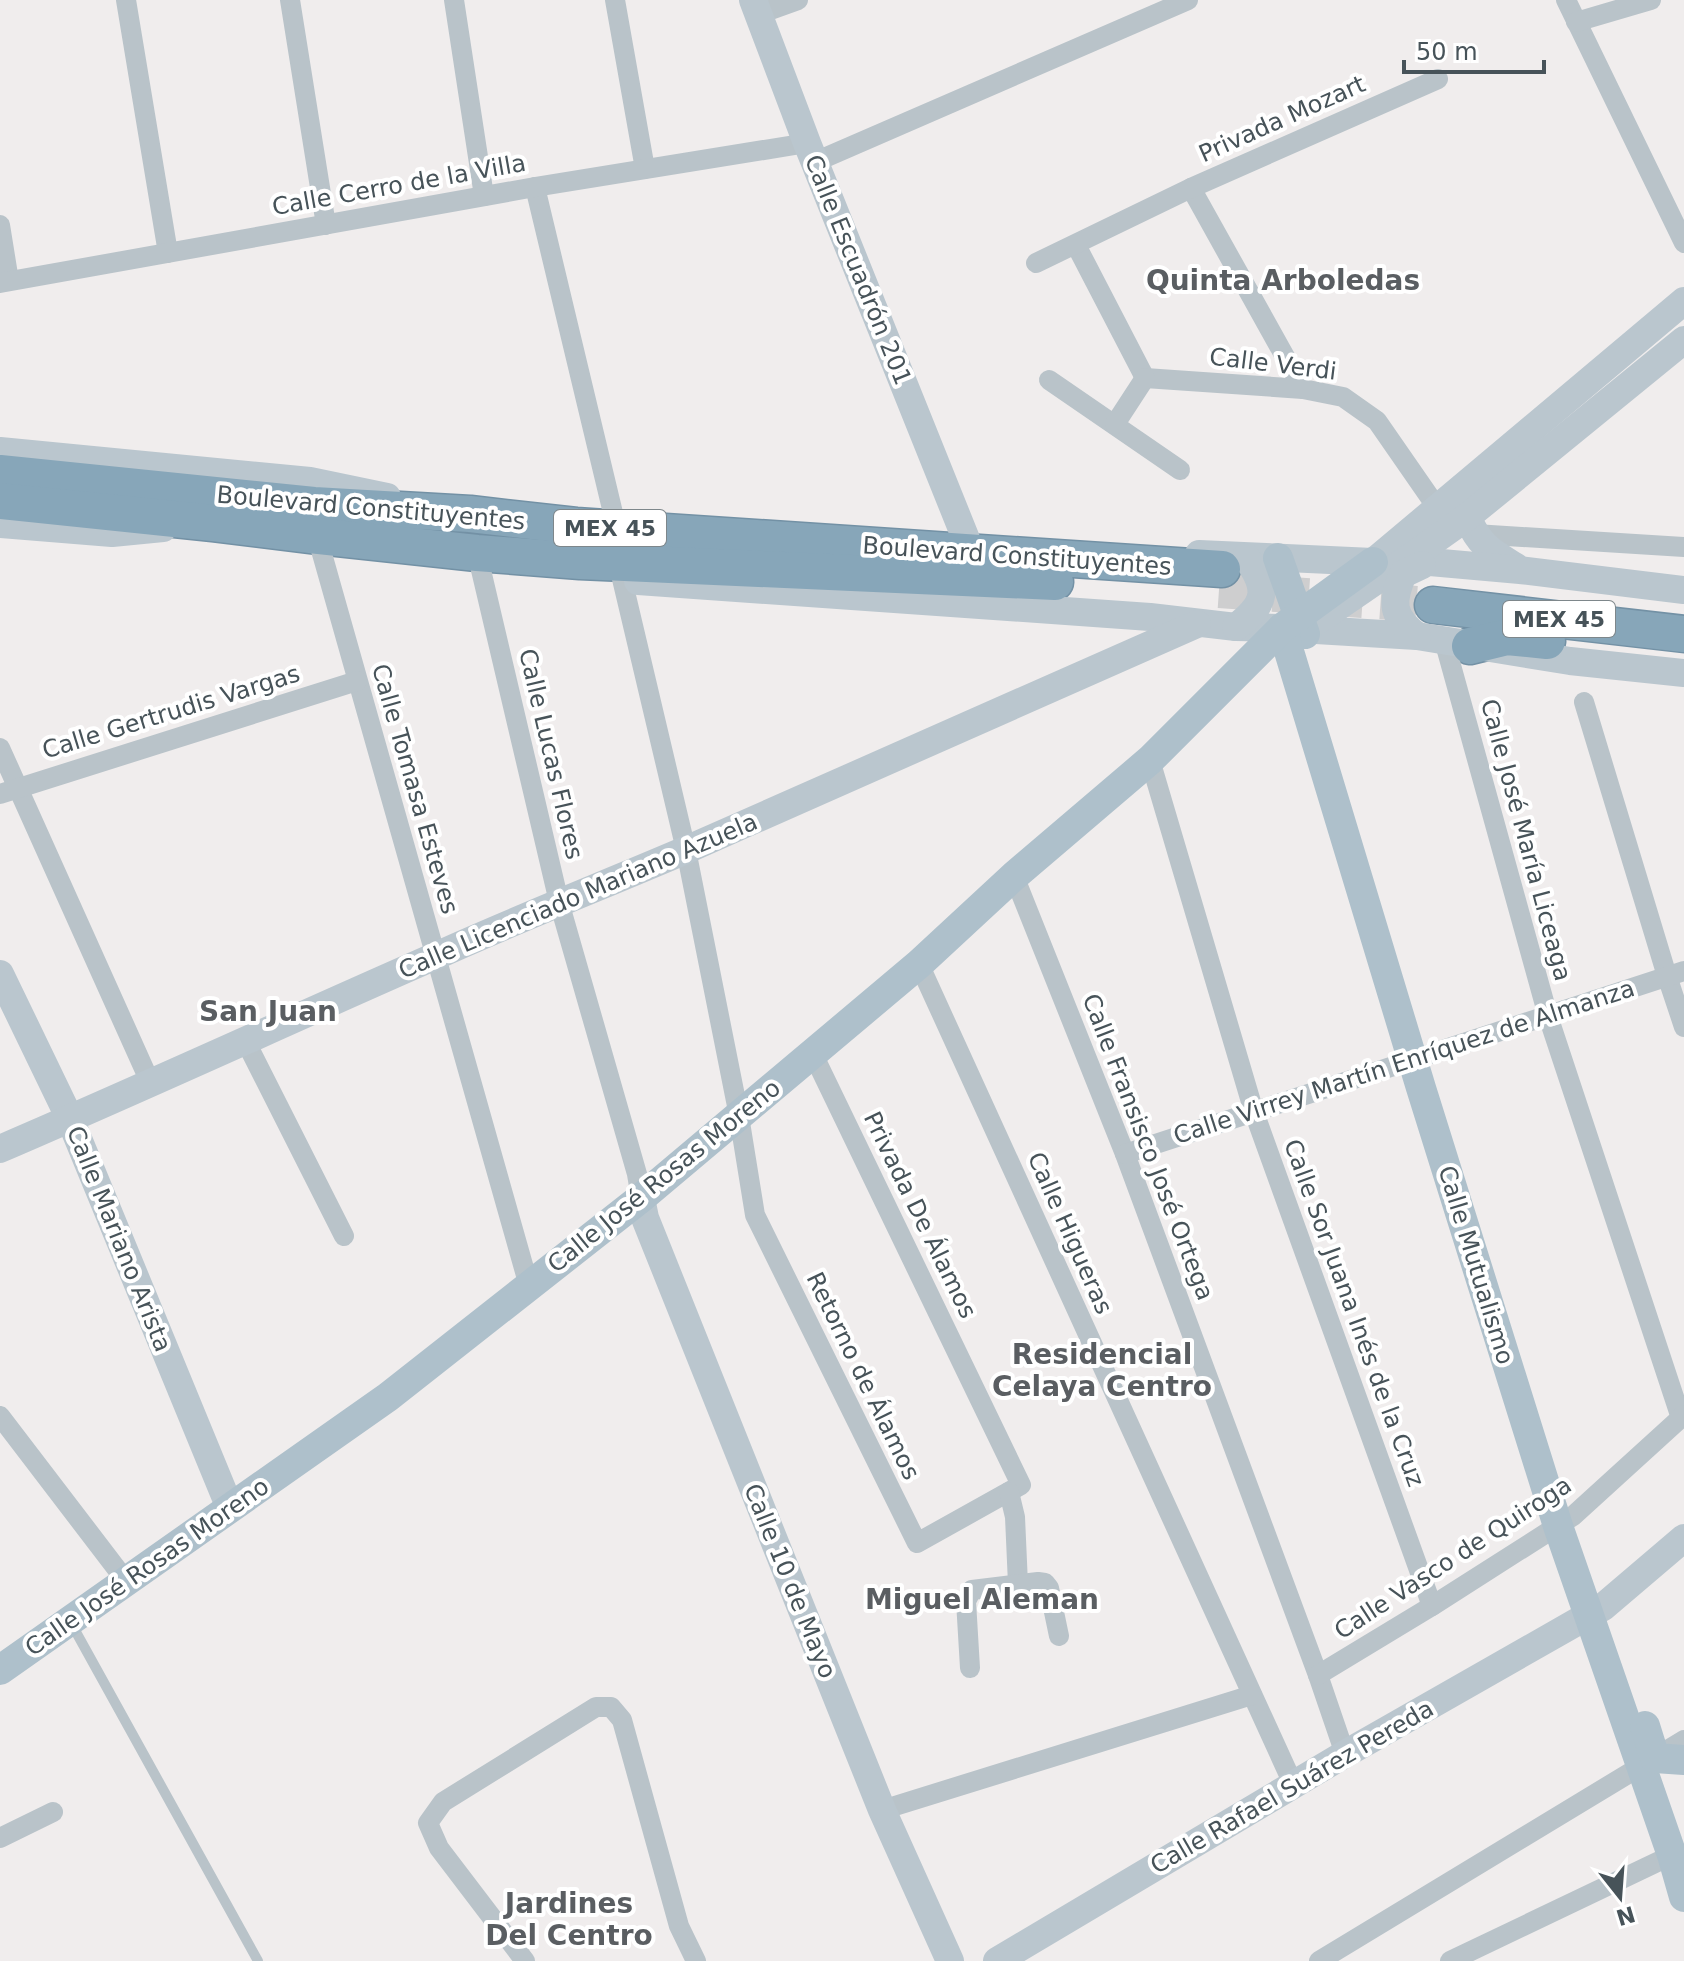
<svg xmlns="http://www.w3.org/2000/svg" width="1684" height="1961" viewBox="0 0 1684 1961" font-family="'DejaVu Sans',sans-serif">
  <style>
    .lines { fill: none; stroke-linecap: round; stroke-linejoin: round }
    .highway-tunnel { stroke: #cececf; stroke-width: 36; stroke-dasharray: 36 18; stroke-linecap: butt }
    .highway-casing { stroke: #7391a5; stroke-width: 39 }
    .lane { stroke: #b9c3c9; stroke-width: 10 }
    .street { stroke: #b9c3c9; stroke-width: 20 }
    .secondary { stroke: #bac6ce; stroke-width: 28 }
    .primary { stroke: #aec0cb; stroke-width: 30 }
    .highway { stroke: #87a6b9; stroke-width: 36 }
    .labels { text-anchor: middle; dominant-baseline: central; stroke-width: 8; stroke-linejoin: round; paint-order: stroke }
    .shield { fill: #fff; stroke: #7e878b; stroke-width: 2 }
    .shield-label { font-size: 22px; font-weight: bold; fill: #475359 }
    .street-label { font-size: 24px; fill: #475359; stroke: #fff }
    .quarter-label { font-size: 28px; font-weight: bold; fill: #5a5e62; stroke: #fff }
  </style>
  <rect width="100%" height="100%" fill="#f0eded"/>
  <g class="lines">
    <!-- highway-tunnel -->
    <polyline class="highway-tunnel" points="1219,590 1433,605"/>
    <defs>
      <g id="highway">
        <polyline points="0,473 314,505 470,514 576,526 1222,569"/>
        <polyline points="0,501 213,523 317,536 477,553 580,561 1055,582"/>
        <polyline points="1433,605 1684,634"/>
        <polyline points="1470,646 1507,637 1547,641"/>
      </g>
    </defs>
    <!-- highway casing -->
    <use href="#highway" class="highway-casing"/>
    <!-- lane -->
    <polyline class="lane" points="71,1623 258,1961"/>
    <!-- street -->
    <g class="street">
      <polyline points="126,0 168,253"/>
      <polyline points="290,0 326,225"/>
      <polyline points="454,0 484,196"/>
      <polyline points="615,0 645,169"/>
      <polyline points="1566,0 1684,243"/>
      <polyline points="759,14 798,0"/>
      <polyline points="1576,22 1651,0"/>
      <polyline points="815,162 1188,0"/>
      <polyline points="535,187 613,513"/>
      <polyline points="1191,188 1303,389"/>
      <polyline points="0,225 9,281"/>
      <polyline points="1076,245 1145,378"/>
      <polyline points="1036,263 1191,188 1438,79"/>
      <polyline points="0,283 535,187 807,143"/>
      <polyline points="1145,378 1303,389 1343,397 1377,421 1438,509"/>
      <polyline points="1049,380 1180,470"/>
      <polyline points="1115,424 1145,378"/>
      <polyline points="1475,534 1684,547"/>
      <polyline points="317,536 529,1286"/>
      <polyline points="477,553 559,902 637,1174 641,1198"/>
      <polyline points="622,579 686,850 739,1116 755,1215 917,1543 1021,1485 813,1054"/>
      <polyline points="1444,640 1548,1016 1681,1418"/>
      <polyline points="1584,702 1667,976 1684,1027"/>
      <polyline points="0,748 150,1082"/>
      <polyline points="1150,760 1254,1112 1432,1606"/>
      <polyline points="0,794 357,681"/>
      <polyline points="1014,876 1125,1154 1318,1675 1345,1754"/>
      <polyline points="919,964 1294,1786"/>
      <polyline points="246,1042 344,1236"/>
      <polyline points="1430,1054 1684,971"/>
      <polyline points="1125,1154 1412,1060"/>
      <polyline points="0,1416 126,1581"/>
      <polyline points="1009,1492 1015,1517 1018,1584"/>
      <polyline points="970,1668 966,1601 972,1590 1038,1582 1045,1583 1049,1588 1059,1636"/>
      <polyline points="1318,1675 1432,1606 1573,1516 1684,1415"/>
      <polyline points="882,1810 1252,1695"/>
      <polyline points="0,1838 53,1812"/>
      <polyline points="525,1961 439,1848 428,1823 443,1802 596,1707 611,1707 622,1720 679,1926 696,1961"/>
      <polyline points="1319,1961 1684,1740"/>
      <polyline points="1450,1961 1672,1855"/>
    </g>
    <!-- secondary -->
    <g class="secondary">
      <polyline points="753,0 807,143 966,539"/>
      <polyline points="0,451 310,481 387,497"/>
      <path d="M1467,517c13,29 23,34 49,50"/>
      <polyline points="0,524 112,533 163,528"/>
      <polyline points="1199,554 1373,562 1430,562 1520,570 1684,590"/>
      <polyline points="1377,559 1684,301"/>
      <polyline points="638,581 1150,617 1236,627 1282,628 1417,636 1570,661 1684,673"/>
      <path d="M1236,627c31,-24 33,-38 10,-70"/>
      <polyline points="1307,628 1425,547 1467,517 1684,340"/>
      <path d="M1417,636c-26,-20 -26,-34 -14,-62l19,-9"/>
      <polyline points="0,974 70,1119 230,1508"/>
      <path d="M0,1149c147,-63 292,-130 438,-194 82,-37 166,-70 248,-105 171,-74 341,-150 511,-226"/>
      <polyline points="641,1198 645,1218 882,1810 950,1961"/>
      <polyline points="997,1961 1345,1754 1603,1607 1684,1538"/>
    </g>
    <!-- primary -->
    <g class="primary">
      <polyline points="1278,558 1305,634"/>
      <polyline points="1282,628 1421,1088 1558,1526 1672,1855 1684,1897"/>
      <polyline points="0,1670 388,1397 641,1198 919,964 1014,876 1150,760 1282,628 1373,562"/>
      <polyline points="1645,1726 1655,1758 1684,1760"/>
    </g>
    <!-- highway -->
    <use href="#highway" class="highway"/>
  </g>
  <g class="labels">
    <!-- shield labels -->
    <g class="shield">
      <rect x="554" y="510" width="112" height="36" rx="6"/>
      <rect x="1503" y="601" width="112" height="36" rx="6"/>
    </g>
    <g class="shield-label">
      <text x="610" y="528">MEX 45</text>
      <text x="1559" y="619">MEX 45</text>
    </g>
    <!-- street labels -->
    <g class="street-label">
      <text transform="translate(1282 119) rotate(-24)">Privada Mozart</text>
      <text transform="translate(399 185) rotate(-10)">Calle Cerro de la Villa</text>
      <text transform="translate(858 270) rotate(68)">Calle Escuadrón 201</text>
      <text transform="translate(1273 364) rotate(7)">Calle Verdi</text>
      <text transform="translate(371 508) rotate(5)">Boulevard Constituyentes</text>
      <text transform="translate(1017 556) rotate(4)">Boulevard Constituyentes</text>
      <text transform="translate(171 712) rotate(-17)">Calle Gertrudis Vargas</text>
      <text transform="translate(551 754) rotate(77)">Calle Lucas Flores</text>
      <text transform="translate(415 789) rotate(74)">Calle Tomasa Esteves</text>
      <text transform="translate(1526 840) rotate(75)">Calle José María Liceaga</text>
      <text transform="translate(578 896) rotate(-23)">Calle Licenciado Mariano Azuela</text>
      <text transform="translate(1404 1062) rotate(-18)">Calle Virrey Martín Enríquez de Almanza</text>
      <text transform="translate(1148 1147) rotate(69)">Calle Fransisco José Ortega</text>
      <text transform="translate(664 1176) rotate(-39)">Calle José Rosas Moreno</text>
      <text transform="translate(920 1215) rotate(64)">Privada De Álamos</text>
      <text transform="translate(1070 1233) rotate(66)">Calle Higueras</text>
      <text transform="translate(119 1239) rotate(68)">Calle Mariano Arista</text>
      <text transform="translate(1476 1265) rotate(73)">Calle Mutualismo</text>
      <text transform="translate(1354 1313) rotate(70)">Calle Sor Juana Inés de la Cruz</text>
      <text transform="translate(863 1376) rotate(64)">Retorno de Álamos</text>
      <text transform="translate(1453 1558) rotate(-33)">Calle Vasco de Quiroga</text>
      <text transform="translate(147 1567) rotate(-35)">Calle José Rosas Moreno</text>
      <text transform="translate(790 1581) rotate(68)">Calle 10 de Mayo</text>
      <text transform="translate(1292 1787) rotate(-30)">Calle Rafael Suárez Pereda</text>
    </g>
    <!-- quarter labels -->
    <g class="quarter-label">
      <text x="1283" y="280">Quinta Arboledas</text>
      <text x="268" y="1011">San Juan</text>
      <text x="1102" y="1354">Residencial<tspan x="1102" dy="32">Celaya Centro</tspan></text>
      <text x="982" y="1599">Miguel Aleman</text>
      <text x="569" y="1903">Jardines<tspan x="569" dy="32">Del Centro</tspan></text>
    </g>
  </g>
  <!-- north arrow -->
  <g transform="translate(1620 1897) rotate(163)" stroke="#ffffff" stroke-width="6" paint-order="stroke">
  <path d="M0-6L14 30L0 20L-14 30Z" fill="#475359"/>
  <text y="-12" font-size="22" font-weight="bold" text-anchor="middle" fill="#475359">N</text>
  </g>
  <!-- scale -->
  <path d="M1404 60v12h140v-12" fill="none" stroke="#475359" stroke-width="4"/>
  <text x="1416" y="60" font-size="24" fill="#475359" stroke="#ffffff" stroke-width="6" paint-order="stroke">50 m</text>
</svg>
